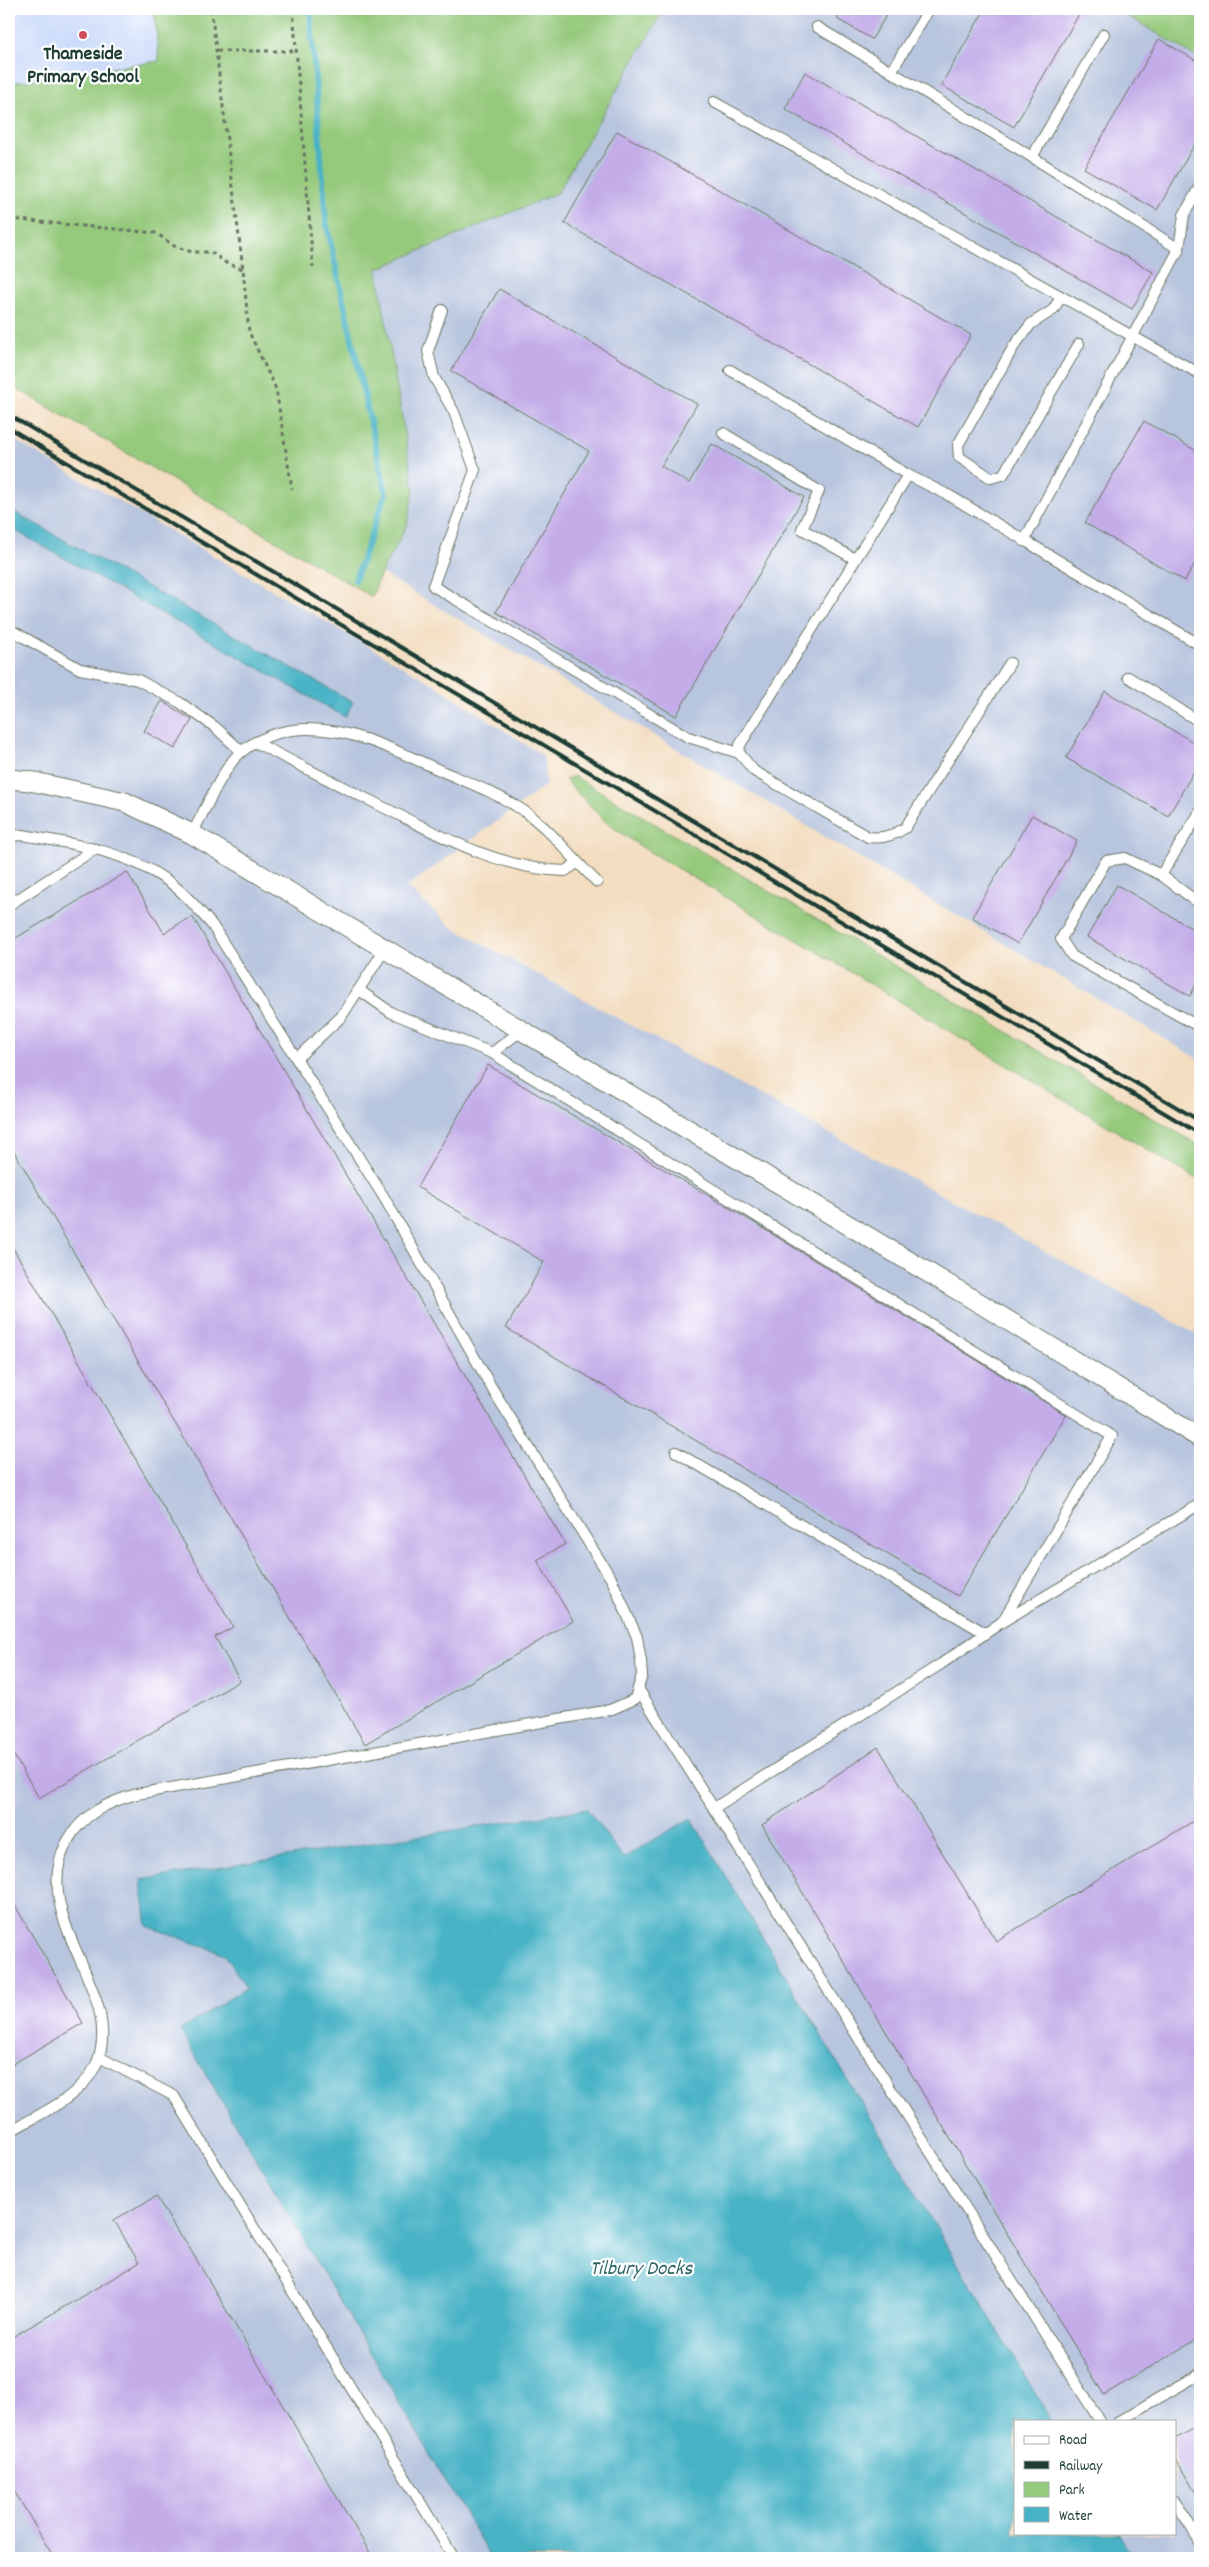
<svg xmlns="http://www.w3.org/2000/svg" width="1209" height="2567" viewBox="0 0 1209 2567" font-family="Dekko,sans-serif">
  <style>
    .built { fill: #ccdbfa }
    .industrial { fill: #b8c5de; fill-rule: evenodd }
    .green { fill: #95c97b; stroke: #5a8358 }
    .water { fill: #48b3c6; stroke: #34787d }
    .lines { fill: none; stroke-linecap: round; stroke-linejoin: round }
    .stream { stroke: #48b3c6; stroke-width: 6 }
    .building { fill: #c3ace8 }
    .lane-casing { stroke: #697565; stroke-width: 12 }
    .street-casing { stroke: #697565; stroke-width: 21 }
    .path { stroke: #697565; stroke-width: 3; stroke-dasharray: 4 4; stroke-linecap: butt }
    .lane { stroke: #fff; stroke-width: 10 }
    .street { stroke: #fff; stroke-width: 19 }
    .rail { stroke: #1f3d34; stroke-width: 4 }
    .poi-dot { fill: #d1495b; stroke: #fff; stroke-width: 2 }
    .labels { text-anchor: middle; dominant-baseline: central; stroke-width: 4.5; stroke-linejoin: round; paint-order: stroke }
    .poi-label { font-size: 20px; font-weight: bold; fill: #1f3d34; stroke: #fff }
    .water-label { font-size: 21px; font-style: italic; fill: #2d6667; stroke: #fff }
  </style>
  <rect width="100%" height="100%" fill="#fff"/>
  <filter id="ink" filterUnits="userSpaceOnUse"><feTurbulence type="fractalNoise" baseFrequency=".02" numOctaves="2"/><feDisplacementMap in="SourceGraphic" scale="10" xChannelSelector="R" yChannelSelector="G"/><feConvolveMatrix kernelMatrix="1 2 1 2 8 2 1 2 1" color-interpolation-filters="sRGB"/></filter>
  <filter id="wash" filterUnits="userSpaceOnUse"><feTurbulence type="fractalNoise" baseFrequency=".0096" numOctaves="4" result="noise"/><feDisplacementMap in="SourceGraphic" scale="20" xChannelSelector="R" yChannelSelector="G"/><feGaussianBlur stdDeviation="1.12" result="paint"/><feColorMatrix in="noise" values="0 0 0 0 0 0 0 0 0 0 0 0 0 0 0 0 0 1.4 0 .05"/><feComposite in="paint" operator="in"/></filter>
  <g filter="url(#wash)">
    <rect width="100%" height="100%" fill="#f3ddc0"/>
    <!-- built -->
    <polygon class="built" points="9,9 154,9 159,61 9,83"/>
    <!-- industrial -->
    <g class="industrial">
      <polygon points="664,9 1116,9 1200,59 1200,197 1197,202 1200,204 1200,1060 381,573 407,525 377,269 557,193"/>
      <path d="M9,437l426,248 108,71 3,29 -139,102 46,41 747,408v1222h-1191zM1015,2421h160v112h-160z"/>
    </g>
    <!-- green -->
    <g class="green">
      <polygon points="154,9 664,9 557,193 377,269 414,490 407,525 381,573 372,597 9,384 9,83 159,61"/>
      <polygon points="1116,9 1200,9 1200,59"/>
      <polygon points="574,776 1200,1146 1200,1181 640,846 608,824 565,780"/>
    </g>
    <!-- water -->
    <g class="water">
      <polygon points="9,509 353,702 345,717 9,527"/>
      <polygon points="587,1809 623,1858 691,1818 1052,2421 1015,2421 1015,2533 1119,2533 1134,2558 491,2558 180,2030 246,1988 225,1954 147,1926 141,1880"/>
    </g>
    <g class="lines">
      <!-- stream -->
      <polyline class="stream" points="310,9 326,222 386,493 355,580"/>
    </g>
    <g id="blocks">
      <!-- building -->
      <g class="building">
        <polygon points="843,9 890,9 872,39 837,19"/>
        <polygon points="985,9 1082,9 1014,127 941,85"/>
        <polygon points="1159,39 1200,63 1200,135 1157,210 1084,168"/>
        <polygon points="805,72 1153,272 1132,309 785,109"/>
        <polygon points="617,131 971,335 918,427 564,223"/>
        <polygon points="499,289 697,404 661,466 689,483 712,444 804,497 676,716 496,612 589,451 451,371"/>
        <polygon points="1144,421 1200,453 1200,554 1185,581 1085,523"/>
        <polygon points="1105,691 1200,746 1200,761 1168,816 1066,758"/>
        <polygon points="162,701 192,720 175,749 144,731"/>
        <polygon points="1032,815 1077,841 1018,944 972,917"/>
        <polygon points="127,872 164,933 192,916 565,1544 537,1560 573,1621 365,1744 9,1143 9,942"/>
        <polygon points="1117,885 1200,933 1200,977 1190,996 1087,937"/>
        <polygon points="488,1065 746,1218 1066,1415 958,1596 506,1328 544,1262 417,1187"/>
        <polygon points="9,1241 233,1627 215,1637 240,1681 39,1798 9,1747"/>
        <polygon points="878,1747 996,1941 1200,1817 1200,2337 1104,2395 762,1825"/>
        <polygon points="9,1895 83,2023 9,2066"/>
        <polygon points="156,2196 181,2238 183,2237 373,2558 54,2558 9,2482 9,2339 139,2263 114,2220"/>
        <polygon points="1200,2424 1200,2500 1175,2458 1175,2439"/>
      </g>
    </g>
  </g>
  <g filter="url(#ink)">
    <use href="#blocks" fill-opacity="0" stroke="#697565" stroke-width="1"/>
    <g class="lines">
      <defs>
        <g id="lane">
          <polyline points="817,27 1032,157 1179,249 1024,541"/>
          <polyline points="891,72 929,9"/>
          <polyline points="714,102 1200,374"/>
          <polyline points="1032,157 1104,34"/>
          <polyline points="1179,249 1184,215 1200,186"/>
          <polyline points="1061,297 1053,310 1031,324 1014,346 958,445 959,457 991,478 1003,475 1079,344"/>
          <polyline points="442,310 428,351 434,377 454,412 475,470 433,586 688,737 739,753"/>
          <polyline points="730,370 908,475 950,496 1200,645"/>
          <polyline points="723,433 819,491 802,529 855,559"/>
          <path d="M908,475l-168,270 -1,8 15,18 114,66c14,2 25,-1 37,-9l105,-165"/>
          <polyline points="9,629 80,669 138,680 179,702 215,727 241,751"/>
          <polyline points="1128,677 1200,722"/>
          <path d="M255,742c45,24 90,46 136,69 56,28 110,58 174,60l12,-8"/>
          <path d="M192,834c11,-20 32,-68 48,-81 17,-15 43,-24 66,-24 48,-1 97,25 140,44 26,11 54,22 78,38 27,19 49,48 73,71"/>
          <path d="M9,836l14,-1c50,9 100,15 142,44 18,12 33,30 47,46l173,274 108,191 119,190 25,57 4,24 1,14 -7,24 -25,11 -473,84c-29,8 -55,20 -70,48 -41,78 63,153 28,225 -15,31 -58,48 -86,65"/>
          <polyline points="1161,875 1200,812"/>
          <polyline points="1200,904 1161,875 1125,858 1106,861 1061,939 1072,956 1196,1025 1200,1024"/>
          <polyline points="9,905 95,849"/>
          <polyline points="359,990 392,1013 492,1053 1112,1436 1002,1622"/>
          <polyline points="492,1053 522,1030"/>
          <polyline points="297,1058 341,1017 385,949"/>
          <polyline points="676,1452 985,1633"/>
          <polyline points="639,1690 1100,2421"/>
          <polyline points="714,1808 941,1664 1002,1622 1200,1504"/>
          <polyline points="99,2057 174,2096 454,2558"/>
          <polyline points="1119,2421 1200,2374"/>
          <polyline points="1175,2501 1200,2542"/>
        </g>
        <polyline id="street" points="9,779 30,781 125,802 192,834 981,1304 1200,1438"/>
      </defs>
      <!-- lane casing -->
      <use href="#lane" class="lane-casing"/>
      <!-- street casing -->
      <use href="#street" class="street-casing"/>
      <!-- path -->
      <g class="path">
        <polyline points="211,9 243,269 249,332 276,389 292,489"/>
        <polyline points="293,9 313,267"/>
        <polyline points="217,51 296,51"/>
        <polyline points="9,219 156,233 174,246 192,252 211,252 226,263 243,269"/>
      </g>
      <!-- lane -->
      <use href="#lane" class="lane"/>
      <!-- street -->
      <use href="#street" class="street"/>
      <!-- rail -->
      <g class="rail">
        <polyline points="9,415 1200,1121"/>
        <polyline points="9,428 1200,1134"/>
      </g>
    </g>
  </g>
  <!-- markers -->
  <circle class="poi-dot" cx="83" cy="35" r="5"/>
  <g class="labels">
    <!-- poi labels -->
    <g class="poi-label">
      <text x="83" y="55">Thameside<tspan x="83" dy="23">Primary School</tspan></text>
    </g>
    <!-- water labels -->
    <g class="water-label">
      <text x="641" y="2270">Tilbury Docks</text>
    </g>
  </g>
  <!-- margin -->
  <rect width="1209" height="2567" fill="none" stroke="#fff" stroke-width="30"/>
  <!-- legend -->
  <rect x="1014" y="2420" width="162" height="115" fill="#ffffff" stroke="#a5b1ae"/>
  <rect x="1024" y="2436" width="25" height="8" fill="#ffffff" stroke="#a5b1ae"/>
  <text x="1059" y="2444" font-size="15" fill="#1f3d34">Road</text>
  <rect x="1024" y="2461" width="25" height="8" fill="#1f3d34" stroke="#a5b1ae"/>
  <text x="1059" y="2470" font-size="15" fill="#1f3d34">Railway</text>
  <rect x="1024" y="2482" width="25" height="15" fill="#95c97b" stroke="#a5b1ae"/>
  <text x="1059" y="2494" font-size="15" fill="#1f3d34">Park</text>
  <rect x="1024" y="2507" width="25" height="15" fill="#48b3c6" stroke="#a5b1ae"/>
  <text x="1059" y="2520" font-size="15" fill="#1f3d34">Water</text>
</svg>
